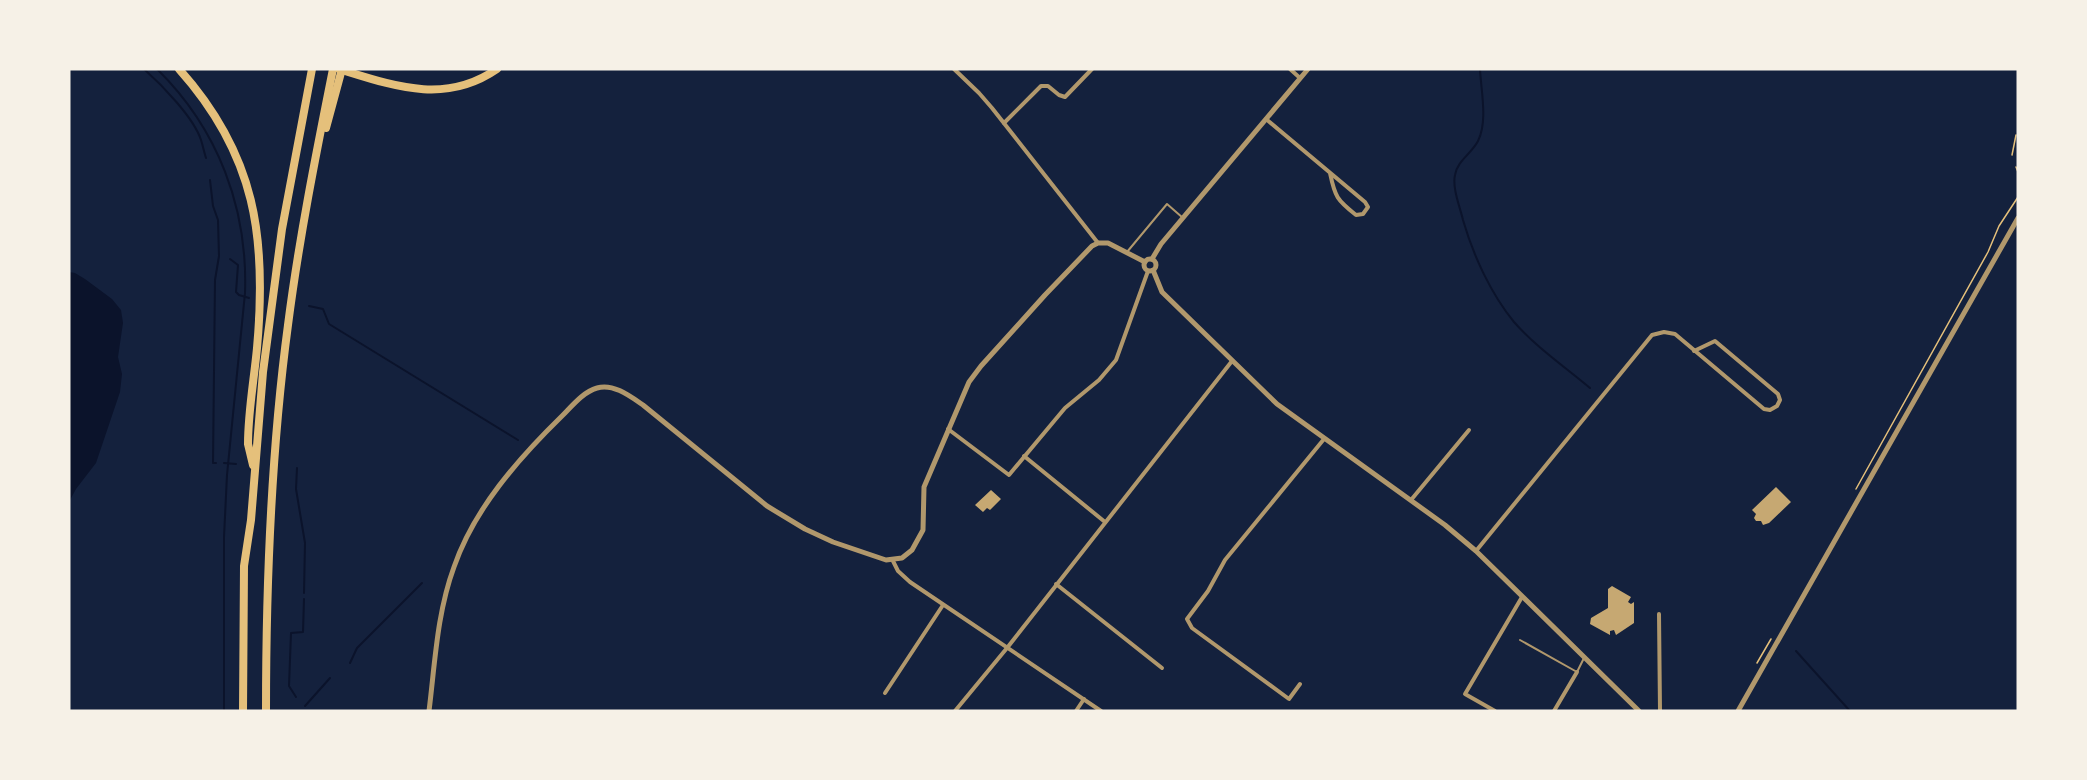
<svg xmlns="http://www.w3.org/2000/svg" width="2087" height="780" viewBox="0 0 2087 780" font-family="'Fira Sans Condensed',sans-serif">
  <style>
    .water { fill: #0b132b }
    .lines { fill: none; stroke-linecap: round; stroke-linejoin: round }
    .stream { stroke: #0b132b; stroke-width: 2 }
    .building { fill: #c6a872 }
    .path { stroke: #e5c07b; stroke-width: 1.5 }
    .service { stroke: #b1986c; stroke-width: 2 }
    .minor { stroke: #b1986c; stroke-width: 4 }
    .tertiary { stroke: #b1986c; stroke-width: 5 }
    .motorway { stroke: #e5c07b; stroke-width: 8 }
  </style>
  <rect width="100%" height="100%" fill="#14213d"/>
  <!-- water -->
  <polygon class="water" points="69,272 75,273 85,279 112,299 121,310 123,323 118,357 122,374 120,392 96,463 76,489 69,502"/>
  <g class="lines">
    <!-- stream -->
    <g class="stream">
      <path d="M144,69c18,16 50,49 57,71 2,6 3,12 5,18"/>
      <path d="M157,69c61,60 91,139 88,224l-18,182 -3,62v174"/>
      <path d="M1480,69c1,22 8,52 -2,72 -6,12 -21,20 -23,34 -3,13 5,32 8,45 10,35 28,74 51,102 22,25 51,45 76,66"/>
      <polyline points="210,180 213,206 218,220 219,256 215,280 213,463 216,463"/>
      <polyline points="230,259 238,265 236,292 239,295 249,298"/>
      <polyline points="309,306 323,309 329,324 518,440"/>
      <polyline points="224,463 236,464"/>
      <polyline points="297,468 296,489 305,543 304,593"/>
      <polyline points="1796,651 1850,711"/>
      <polyline points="350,663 357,648 422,583"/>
      <polyline points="296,697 289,686 291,633 303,632 304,599"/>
      <polyline points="305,706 330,678"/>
    </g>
  </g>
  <!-- building -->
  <g class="building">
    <polygon points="1776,487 1791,502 1769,523 1763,525 1761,521 1756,521 1754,518 1756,514 1752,510"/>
    <polygon points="991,490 1001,499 990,510 987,508 983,512 975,505"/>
    <polygon points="1612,586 1631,597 1628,602 1631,604 1634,602 1634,623 1616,635 1614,630 1610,631 1610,635 1590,624 1591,618 1608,608 1608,589"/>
  </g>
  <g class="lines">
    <!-- path -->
    <g class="path">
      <polyline points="2012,155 2016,135"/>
      <polyline points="2016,167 2018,172"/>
      <polyline points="1856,489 1988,252 1999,226 2018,197"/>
      <polyline points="1757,663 1771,639"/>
    </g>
    <!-- service -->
    <g class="service">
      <polyline points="1127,252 1167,204 1183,218"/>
      <polyline points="1520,640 1577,672 1584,658"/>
    </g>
    <!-- minor -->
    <g class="minor">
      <polyline points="954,69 979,93 992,108 1098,243"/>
      <polyline points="1290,69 1300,78"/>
      <path d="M1266,119l99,83 3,5 -5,7 -7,1c-19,-15 -21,-18 -26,-42"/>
      <polyline points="1004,123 1041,86 1048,86 1059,95 1065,97 1092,69"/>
      <polyline points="948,429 1009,475 1065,408 1099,380 1116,360 1148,271"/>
      <polyline points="1024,456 1105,522"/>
      <polyline points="1411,500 1469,430"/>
      <polyline points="1476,551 1652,335 1664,332 1675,334 1764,409 1770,410 1777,406 1780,400 1778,394 1715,341 1694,351"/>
      <polyline points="893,561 898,571 910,582 1101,711"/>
      <polyline points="1056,584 1162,668"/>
      <polyline points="1659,614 1660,711"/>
      <polyline points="1300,684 1289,699 1192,628 1187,619 1208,591 1225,560 1324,439"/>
      <polyline points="885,693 943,605"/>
      <polyline points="955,711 1007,648 1232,361"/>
      <polyline points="1076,711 1084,699"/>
      <polyline points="1495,711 1465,694 1522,597"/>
      <polyline points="1554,711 1577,672"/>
    </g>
    <!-- tertiary -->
    <g class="tertiary">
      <circle cx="1150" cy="265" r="6"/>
      <polyline points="1152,259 1161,244 1308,69"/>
      <polyline points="1153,270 1162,292 1277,404 1445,525 1476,551 1639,711"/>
      <path d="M429,711c6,-48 8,-98 25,-144 20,-58 64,-108 108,-151 10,-10 21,-24 35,-28 16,-5 33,8 46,17l124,101 38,23 28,13 53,18 16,-2 10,-8 11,-20 1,-43 45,-105 12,-16 64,-71 47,-49 6,-3h10l37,19"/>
      <polyline points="1738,711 2018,218"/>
    </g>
    <!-- motorway -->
    <g class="motorway">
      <path d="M179,69c77,86 88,169 78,279 -3,32 -9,64 -9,96l5,21"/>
      <path d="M339,69c55,17 106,36 158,0"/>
      <polyline points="326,128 342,69"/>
      <polyline points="243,711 244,566 251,520 263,372 282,229 312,69"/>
      <path d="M266,711c0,-129 5,-259 22,-386 11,-86 28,-171 45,-256"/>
    </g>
  </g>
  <!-- border -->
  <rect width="2087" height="780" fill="none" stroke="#f6f1e7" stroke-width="141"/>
</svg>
